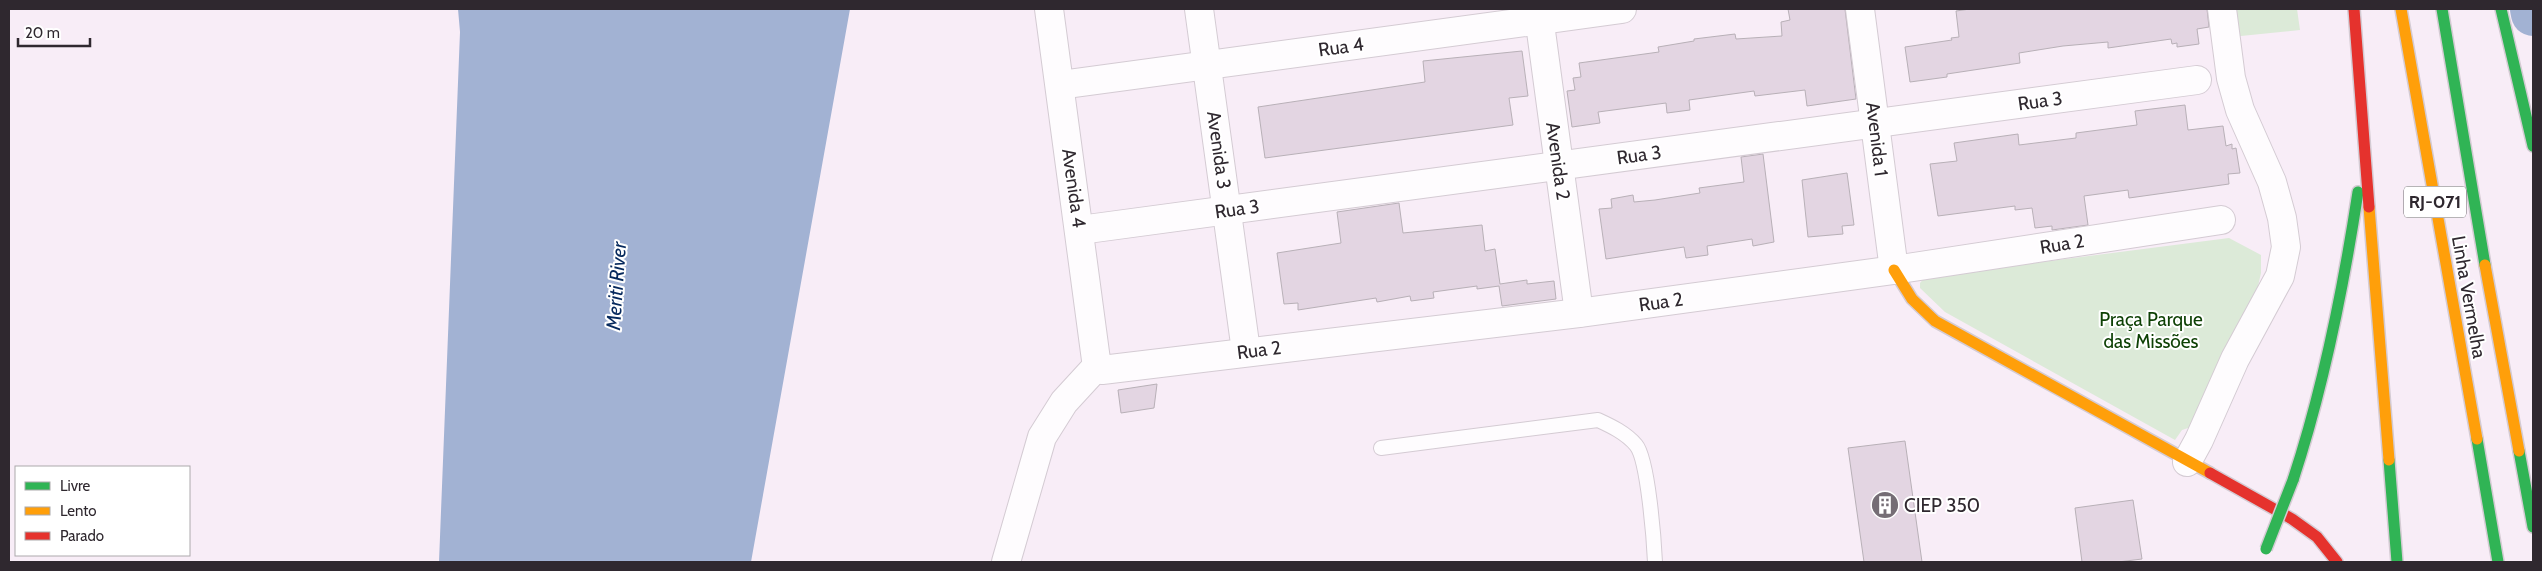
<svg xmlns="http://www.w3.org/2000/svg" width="2542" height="571" viewBox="0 0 2542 571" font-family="Cabin,sans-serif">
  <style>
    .green { fill: #dcead8 }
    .water { fill: #a2b2d3 }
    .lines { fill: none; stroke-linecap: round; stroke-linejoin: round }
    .river { stroke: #a2b2d3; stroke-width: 44 }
    .building { fill: #e3d5e2; stroke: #b8b0b7 }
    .lane-casing { stroke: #d4cbd3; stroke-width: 16 }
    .street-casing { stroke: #d4cbd3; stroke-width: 30 }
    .fast-casing { stroke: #d4cbd3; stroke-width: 14 }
    .slow-casing { stroke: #d4cbd3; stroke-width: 14 }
    .jam-casing { stroke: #d4cbd3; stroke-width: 14 }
    .lane { stroke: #fefcfe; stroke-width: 14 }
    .street { stroke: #fefcfe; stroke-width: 28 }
    .fast { stroke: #30b455; stroke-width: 11 }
    .slow { stroke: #ff9f0a; stroke-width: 11 }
    .jam { stroke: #e5322d; stroke-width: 11 }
    .fast-bridge-casing { stroke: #d4cbd3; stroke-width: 14; stroke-linecap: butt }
    .fast-bridge { stroke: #30b455; stroke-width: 11 }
    .labels { text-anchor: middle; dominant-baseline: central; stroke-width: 4; stroke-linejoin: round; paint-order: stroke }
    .shield { fill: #fff; stroke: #6d686d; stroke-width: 1 }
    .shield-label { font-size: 18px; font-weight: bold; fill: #2f282f }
    .street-label { font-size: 19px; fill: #2f282f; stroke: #fff }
    .park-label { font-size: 19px; fill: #0e4105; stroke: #fff }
    .poi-label { font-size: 19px; fill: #2f282f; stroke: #fff; text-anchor: start }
    .water-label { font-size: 20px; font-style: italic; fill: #05285c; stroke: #fff }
  </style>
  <rect width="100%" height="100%" fill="#f8edf7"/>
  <!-- green -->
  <g class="green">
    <polygon points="2227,9 2297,9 2300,30 2231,37"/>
    <polygon points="2229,238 2261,255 2261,273 2256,295 2191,427 2182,430 2175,440 1945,312 1920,288 1920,283 1925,277"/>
  </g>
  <!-- water -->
  <polygon class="water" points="458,9 850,9 751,562 439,562 460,32"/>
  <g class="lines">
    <!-- river -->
    <polyline class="river" points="2532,9 2533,14"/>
  </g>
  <!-- building -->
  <g class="building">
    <polygon points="1788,9 1845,9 1856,99 1807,106 1805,90 1755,96 1754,91 1689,100 1690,110 1667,113 1666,103 1598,112 1600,123 1572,127 1567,91 1575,90 1573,78 1581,77 1579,63 1659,52 1658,47 1694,41 1694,39 1735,34 1736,39 1782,36 1781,22 1790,20"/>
    <polygon points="1970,9 2207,9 2209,27 2197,29 2199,44 2177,47 2177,43 2172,44 2171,39 2108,48 2108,42 2063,46 2019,53 2020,63 1947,74 1947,77 1910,82 1905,47 1952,40 1951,38 1959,37 1956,11"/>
    <polygon points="1522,51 1528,96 1509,98 1513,125 1265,158 1258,107 1425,82 1423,61"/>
    <polygon points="2185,105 2188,130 2223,126 2226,146 2232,144 2232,149 2236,148 2240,173 2228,174 2229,184 2129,198 2128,190 2084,196 2088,225 2052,230 2052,226 2035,228 2032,208 2015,210 2015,206 1938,216 1930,164 1957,161 1954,143 2018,134 2019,145 2076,138 2076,133 2137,125 2135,111"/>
    <polygon points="1763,154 1774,242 1753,246 1752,239 1707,246 1708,255 1686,258 1684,247 1606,259 1599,209 1612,208 1611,199 1633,195 1634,202 1655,200 1700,193 1699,188 1744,182 1741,157"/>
    <polygon points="1847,173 1854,225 1842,226 1843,234 1808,237 1802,180"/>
    <polygon points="1399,203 1403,233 1482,225 1485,251 1495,249 1500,284 1527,280 1527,284 1554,281 1556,299 1502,306 1499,286 1477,289 1477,286 1433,292 1434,298 1411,301 1410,296 1377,302 1376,298 1298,310 1298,303 1284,304 1277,253 1341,243 1337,212"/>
    <polygon points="1157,384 1154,408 1121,413 1118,390"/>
    <polygon points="1905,441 1922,562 1864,562 1848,448"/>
    <polygon points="2133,500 2142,559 2118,562 2082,562 2075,508"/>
  </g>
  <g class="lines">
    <defs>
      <path id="lane" d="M1381,448l217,-28c13,6 28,13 38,25 12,14 18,96 19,117"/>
      <g id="street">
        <polyline points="1049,9 1096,360 1102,370 1579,313 1894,270 2221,220"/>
        <polyline points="1199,9 1246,351"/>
        <polyline points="1538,9 1579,313"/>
        <polyline points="1860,9 1894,270"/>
        <polyline points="1060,85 1622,9"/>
        <polyline points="1080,230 2197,80"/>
        <polyline points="2187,462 2199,440 2235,359 2280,276 2286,247 2282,218 2272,182 2240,110 2231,78 2222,9"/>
        <polyline points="1006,562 1042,437 1064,402 1098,365"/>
      </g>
      <g id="fast">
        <polyline points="2442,9 2485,265"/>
        <polyline points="2501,9 2533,146"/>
        <polyline points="2477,439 2498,562"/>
        <polyline points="2519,451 2533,527"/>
        <polyline points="2389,460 2397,562"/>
        <path d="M2293,480c31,-94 50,-190 65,-288"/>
      </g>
      <g id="slow">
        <polyline points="2401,9 2477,439"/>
        <polyline points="2369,207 2389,460"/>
        <polyline points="2485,265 2519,451"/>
        <polyline points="1894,270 1912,299 1935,321 2210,473"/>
      </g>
      <g id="jam">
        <polyline points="2354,9 2369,207"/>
        <polyline points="2210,473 2292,519 2317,537 2337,562"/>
      </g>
    </defs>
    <!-- lane casing -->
    <use href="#lane" class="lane-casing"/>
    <!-- street casing -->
    <use href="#street" class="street-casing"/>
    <!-- fast casing -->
    <use href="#fast" class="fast-casing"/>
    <!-- slow casing -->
    <use href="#slow" class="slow-casing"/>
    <!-- jam casing -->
    <use href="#jam" class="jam-casing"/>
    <!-- lane -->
    <use href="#lane" class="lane"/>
    <!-- street -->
    <use href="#street" class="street"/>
    <!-- fast -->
    <use href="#fast" class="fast"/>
    <!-- slow -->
    <use href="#slow" class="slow"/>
    <!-- jam -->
    <use href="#jam" class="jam"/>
    <defs>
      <polyline id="fast-bridge" points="2266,549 2293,480"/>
    </defs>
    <!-- fast-bridge casing -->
    <use href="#fast-bridge" class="fast-bridge-casing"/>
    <!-- fast-bridge -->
    <use href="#fast-bridge" class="fast-bridge"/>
  </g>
  <!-- icons -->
  <defs>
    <symbol id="building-disc" viewBox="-11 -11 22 22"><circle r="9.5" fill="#756d75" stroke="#fff"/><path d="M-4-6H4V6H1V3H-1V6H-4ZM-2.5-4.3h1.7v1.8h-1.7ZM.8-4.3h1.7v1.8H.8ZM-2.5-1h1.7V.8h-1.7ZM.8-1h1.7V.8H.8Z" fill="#fff"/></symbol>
  </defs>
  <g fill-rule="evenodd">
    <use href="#building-disc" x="1869" y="489" width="32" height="32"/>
  </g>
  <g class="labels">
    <!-- shield labels -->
    <rect class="shield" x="2404" y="186.5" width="62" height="31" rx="4"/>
    <g class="shield-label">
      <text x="2435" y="202">RJ-071</text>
    </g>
    <!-- street labels -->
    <g class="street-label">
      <text transform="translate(1341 47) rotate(-8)">Rua 4</text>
      <text transform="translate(2040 101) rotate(-8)">Rua 3</text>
      <text transform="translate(1877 139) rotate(83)">Avenida 1</text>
      <text transform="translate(1219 150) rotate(82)">Avenida 3</text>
      <text transform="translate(1639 155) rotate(-8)">Rua 3</text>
      <text transform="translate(1558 161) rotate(82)">Avenida 2</text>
      <text transform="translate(1074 188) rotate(82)">Avenida 4</text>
      <text transform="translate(1237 209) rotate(-8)">Rua 3</text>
      <text transform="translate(2062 244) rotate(-9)">Rua 2</text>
      <text transform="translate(2469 297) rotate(80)">Linha Vermelha</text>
      <text transform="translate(1661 302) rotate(-8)">Rua 2</text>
      <text transform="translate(1259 350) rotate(-7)">Rua 2</text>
    </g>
    <!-- park labels -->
    <g class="park-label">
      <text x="2151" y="319">Praça Parque<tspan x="2151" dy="22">das Missões</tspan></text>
    </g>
    <!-- poi labels -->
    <g class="poi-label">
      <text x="1904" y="505">CIEP 350</text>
    </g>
    <!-- water labels -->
    <g class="water-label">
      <text transform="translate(616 286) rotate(-86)">Meriti River</text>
    </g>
  </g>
  <!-- border -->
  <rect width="2542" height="571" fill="none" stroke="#2f282f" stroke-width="20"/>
  <!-- legend -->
  <rect x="15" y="466" width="175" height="90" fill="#ffffff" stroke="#aca9ac"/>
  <rect x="25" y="482" width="25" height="8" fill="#30b455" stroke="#aca9ac"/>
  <text x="60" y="491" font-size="15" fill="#2f282f">Livre</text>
  <rect x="25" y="507" width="25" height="8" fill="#ff9f0a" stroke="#aca9ac"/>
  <text x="60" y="516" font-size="15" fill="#2f282f">Lento</text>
  <rect x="25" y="532" width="25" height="8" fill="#e5322d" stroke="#aca9ac"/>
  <text x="60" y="541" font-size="15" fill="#2f282f">Parado</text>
  <!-- scale -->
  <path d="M18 38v8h72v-8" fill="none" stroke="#2f282f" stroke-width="2.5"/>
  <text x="25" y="38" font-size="15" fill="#2f282f" stroke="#ffffff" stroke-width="4" paint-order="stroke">20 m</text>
</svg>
